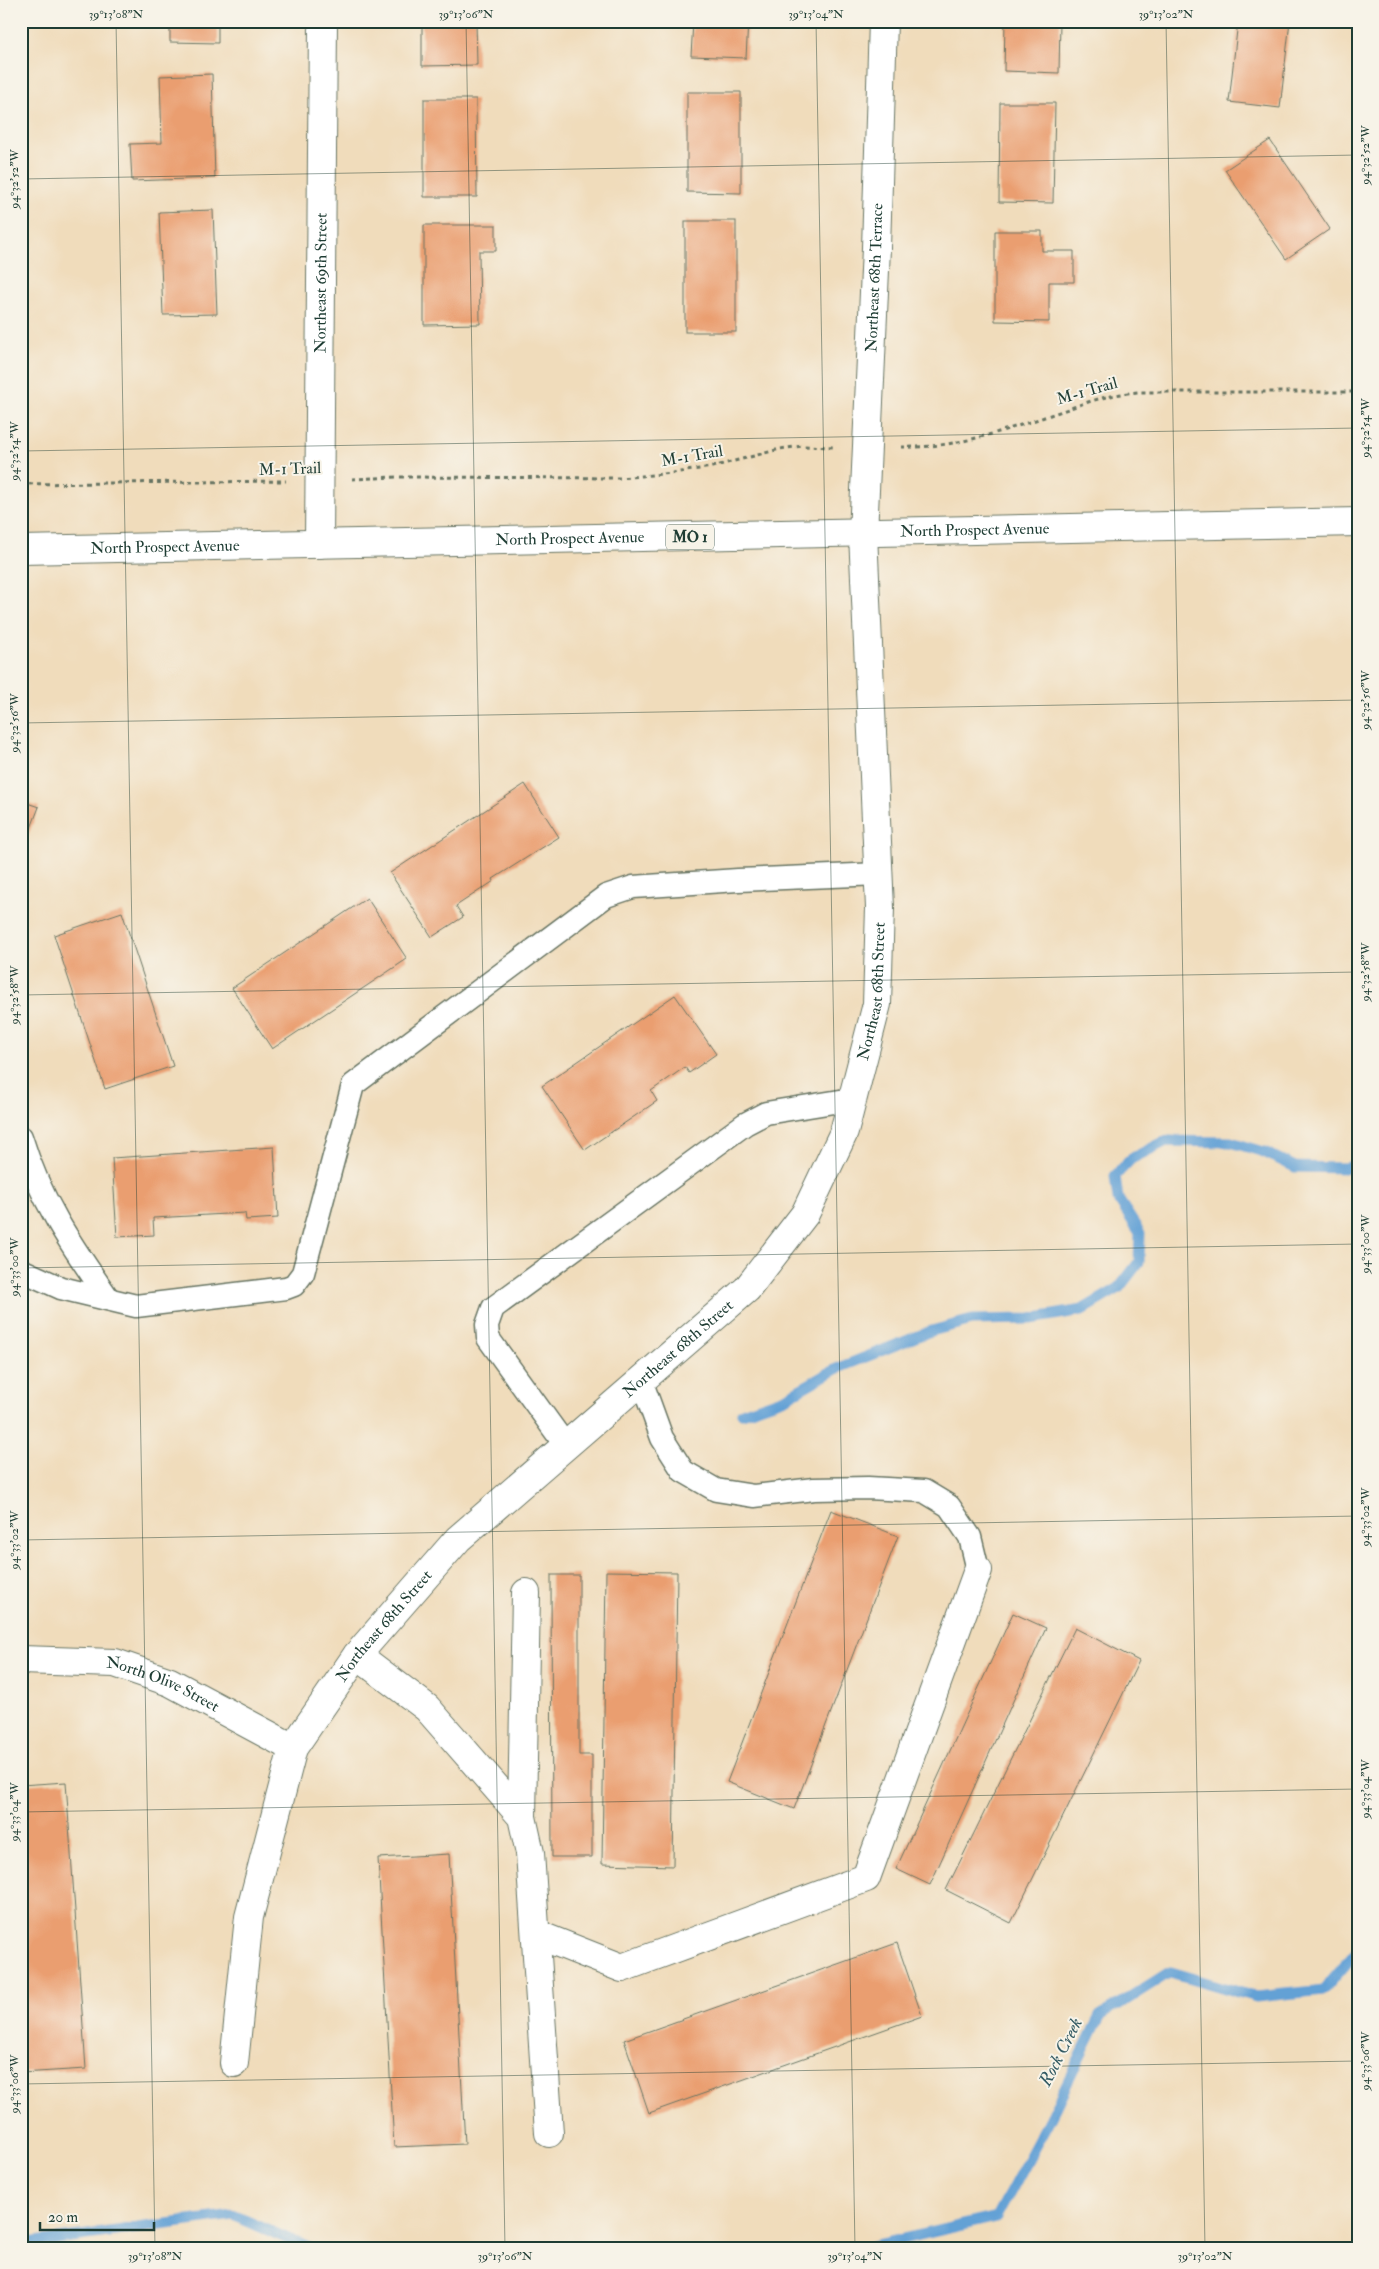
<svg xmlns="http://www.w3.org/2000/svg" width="1379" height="2269" viewBox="0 0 1379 2269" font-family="'IM FELL Double Pica',serif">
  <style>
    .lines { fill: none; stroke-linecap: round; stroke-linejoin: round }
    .stream { stroke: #63a1d5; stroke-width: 11 }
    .building { fill: #ea9e70 }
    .lane-casing { stroke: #687563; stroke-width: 25 }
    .street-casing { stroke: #687563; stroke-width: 30 }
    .primary-casing { stroke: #687563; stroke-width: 30 }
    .path { stroke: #687563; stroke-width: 3; stroke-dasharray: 4 4; stroke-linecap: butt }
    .lane { stroke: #fff; stroke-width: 22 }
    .street { stroke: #fff; stroke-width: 28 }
    .primary { stroke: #fff; stroke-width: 28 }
    .ticks { fill: none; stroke: #1f3d34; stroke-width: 1; stroke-opacity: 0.45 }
    .labels { text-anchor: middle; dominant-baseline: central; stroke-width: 4; stroke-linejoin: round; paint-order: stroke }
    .shield { fill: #f7f3e8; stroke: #60746a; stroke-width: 1 }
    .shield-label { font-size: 15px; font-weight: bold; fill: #1f3d34 }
    .street-label { font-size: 16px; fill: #1f3d34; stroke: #f7f3e8 }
    .water-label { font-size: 18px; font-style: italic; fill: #335b64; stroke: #f7f3e8 }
    .neatline { fill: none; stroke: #1f3d34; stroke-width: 2 }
    .ticks-label { font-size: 12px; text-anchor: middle; fill: #1f3d34 }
  </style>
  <rect width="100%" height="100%" fill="#f7f3e8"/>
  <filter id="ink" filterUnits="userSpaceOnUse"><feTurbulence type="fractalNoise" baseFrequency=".02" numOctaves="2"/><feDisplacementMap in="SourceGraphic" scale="10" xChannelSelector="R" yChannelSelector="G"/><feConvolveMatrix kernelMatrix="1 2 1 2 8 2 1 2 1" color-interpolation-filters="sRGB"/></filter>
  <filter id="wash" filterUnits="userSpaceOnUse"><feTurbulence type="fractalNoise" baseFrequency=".0096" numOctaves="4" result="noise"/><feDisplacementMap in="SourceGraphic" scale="20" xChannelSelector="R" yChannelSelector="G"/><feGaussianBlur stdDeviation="1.12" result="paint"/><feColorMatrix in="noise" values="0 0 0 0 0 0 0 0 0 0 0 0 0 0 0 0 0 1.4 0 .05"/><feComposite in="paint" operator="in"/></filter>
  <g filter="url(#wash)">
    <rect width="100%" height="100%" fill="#f0dcbb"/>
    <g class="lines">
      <!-- stream -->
      <g class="stream">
        <polyline points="742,1413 785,1398 836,1369 928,1332 972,1320 1031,1319 1082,1310 1119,1288 1139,1262 1140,1233 1118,1199 1115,1176 1131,1159 1166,1141 1231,1142 1264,1152 1295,1167 1347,1168 1358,1163"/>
        <polyline points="21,2244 233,2215 309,2248"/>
        <polyline points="864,2248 997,2217 1047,2124 1100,2016 1170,1972 1256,1997 1324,1990 1358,1950"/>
      </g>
    </g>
    <g id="blocks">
      <!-- building -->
      <g class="building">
        <polygon points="170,21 218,21 218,43 170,42"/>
        <polygon points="422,21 476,21 477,65 422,66"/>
        <polygon points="693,21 748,21 746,58 691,56"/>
        <polygon points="1005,21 1060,21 1059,73 1004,71"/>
        <polygon points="1238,21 1290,21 1280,108 1229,102"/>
        <polygon points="212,74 215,178 132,181 130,144 162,143 160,76"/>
        <polygon points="687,92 741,92 741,193 687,192"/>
        <polygon points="424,99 476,99 477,197 424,197"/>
        <polygon points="1000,103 1055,103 1053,203 999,202"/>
        <polygon points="1270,140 1330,229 1286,259 1225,170"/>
        <polygon points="213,210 217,314 163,315 159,212"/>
        <rect x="685" y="221" width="51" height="111"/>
        <polygon points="424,225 496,225 496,251 479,251 480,324 424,325"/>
        <polygon points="995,231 1042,231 1042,251 1074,251 1074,282 1049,282 1049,322 995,321"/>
        <polygon points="525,784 559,837 493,879 494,881 456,906 463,917 432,937 390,873"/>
        <polygon points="21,801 39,807 21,854"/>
        <polygon points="367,898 407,959 272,1049 232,988"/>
        <polygon points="122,912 173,1066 105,1089 54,935"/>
        <polygon points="675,995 716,1054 689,1073 685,1067 651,1091 657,1101 585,1150 542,1086"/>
        <polygon points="274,1147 278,1218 246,1220 245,1213 153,1218 154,1235 117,1237 112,1158"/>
        <polygon points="831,1510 898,1536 794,1809 727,1782"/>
        <polygon points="606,1571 677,1572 673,1866 602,1864"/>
        <polygon points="551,1575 579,1575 579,1755 592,1755 592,1857 552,1857"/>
        <polygon points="1013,1613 1046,1628 930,1885 896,1869"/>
        <polygon points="1075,1628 1139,1661 1011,1923 946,1890"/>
        <polygon points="66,1782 86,2069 21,2073 21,1785"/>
        <polygon points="449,1854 465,2144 394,2147 378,1858"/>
        <polygon points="897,1943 922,2016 649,2113 624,2040"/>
      </g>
    </g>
  </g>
  <g filter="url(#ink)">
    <use href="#blocks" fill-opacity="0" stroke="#687563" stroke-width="1"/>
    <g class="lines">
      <defs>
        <g id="lane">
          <path d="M21,1137c19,63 50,108 87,161"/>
          <polyline points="21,1270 61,1288 136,1306 286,1288 294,1285 303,1273 353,1085 606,896 633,887 738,880 879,874"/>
          <polyline points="641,1380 662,1438 683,1471 716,1490 754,1496 814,1489 868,1488 924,1491 949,1506 970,1537 978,1570"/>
          <polyline points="566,1446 488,1338 487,1325 493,1308 745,1124 766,1113 852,1099"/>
        </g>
        <g id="street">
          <path id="s1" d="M319,544l4,-523"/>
          <polyline points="357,1655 427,1708 522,1817 530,1853 549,2133"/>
          <path id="s2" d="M21,1660l94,3 55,19 123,66"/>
          <polyline points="522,1817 526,1593"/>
          <polyline points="536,1934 622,1968 866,1878 978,1570"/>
          <path id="s3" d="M234,2063l15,-146 44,-169 64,-93 101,-116 289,-250 58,-75 39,-82 33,-128 3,-96 -17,-374 13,-286 7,-227"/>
        </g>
        <g id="primary">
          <path id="s4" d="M21,550l1337,-28"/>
        </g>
      </defs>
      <!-- lane casing -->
      <use href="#lane" class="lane-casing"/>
      <!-- street casing -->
      <use href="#street" class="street-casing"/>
      <!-- primary casing -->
      <use href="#primary" class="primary-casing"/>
      <!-- path -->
      <g class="path">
        <path d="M901,447c58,2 113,-20 167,-38 24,-9 45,-15 70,-17h220"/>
        <polyline points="352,479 396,477 620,478 673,473 712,467 780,449 802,446 835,447"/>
        <polyline points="21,484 286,481"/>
      </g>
      <!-- lane -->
      <use href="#lane" class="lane"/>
      <!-- street -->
      <use href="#street" class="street"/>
      <!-- primary -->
      <use href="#primary" class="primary"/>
    </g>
  </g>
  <!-- ticks -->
  <path class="ticks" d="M116,21l39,2227M466,21l39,2227M816,21l39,2227M1166,21l39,2227M21,179l1337,-24M21,451l1337,-23M21,723l1337,-23M21,995l1337,-23M21,1268l1337,-24M21,1540l1337,-24M21,1812l1337,-23M21,2084l1337,-23"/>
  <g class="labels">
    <!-- shield labels -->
    <rect class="shield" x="666" y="524.5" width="48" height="25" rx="4"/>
    <g class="shield-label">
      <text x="690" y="537">MO 1</text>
    </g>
    <!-- street labels -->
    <g class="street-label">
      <text stroke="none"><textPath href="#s3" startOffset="2015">Northeast 68th Terrace</textPath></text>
      <text stroke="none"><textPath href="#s1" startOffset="261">Northeast 69th Street</textPath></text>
      <text transform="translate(1087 391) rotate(-16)">M-1 Trail</text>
      <text transform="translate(692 456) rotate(-10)">M-1 Trail</text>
      <text transform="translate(290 469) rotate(-2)">M-1 Trail</text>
      <text stroke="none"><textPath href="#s4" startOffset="954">North Prospect Avenue</textPath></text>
      <text stroke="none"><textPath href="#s4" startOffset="549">North Prospect Avenue</textPath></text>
      <text stroke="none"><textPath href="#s4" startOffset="144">North Prospect Avenue</textPath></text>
      <text stroke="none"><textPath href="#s3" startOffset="1300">Northeast 68th Street</textPath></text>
      <text stroke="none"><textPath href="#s3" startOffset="879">Northeast 68th Street</textPath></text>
      <text stroke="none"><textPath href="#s3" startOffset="474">Northeast 68th Street</textPath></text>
      <text stroke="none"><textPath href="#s2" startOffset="146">North Olive Street</textPath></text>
    </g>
    <!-- water labels -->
    <g class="water-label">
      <text transform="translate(1061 2052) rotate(-63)">Rock Creek</text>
    </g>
  </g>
  <!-- margin -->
  <rect width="1379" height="2269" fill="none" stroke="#f7f3e8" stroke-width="55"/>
  <!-- scale -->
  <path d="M40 2222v8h114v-8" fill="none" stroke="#1f3d34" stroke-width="2.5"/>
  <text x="48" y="2222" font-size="15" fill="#1f3d34" stroke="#f7f3e8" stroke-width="4" paint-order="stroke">20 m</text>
  <rect x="28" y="28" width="1324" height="2214" class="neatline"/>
  <g class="ticks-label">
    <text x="116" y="18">39°13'08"N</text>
    <text x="466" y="18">39°13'06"N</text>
    <text x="816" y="18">39°13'04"N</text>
    <text x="1166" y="18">39°13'02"N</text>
    <text transform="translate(1365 155) rotate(-90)" y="4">94°32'52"W</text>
    <text transform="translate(14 179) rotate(-90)" y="4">94°32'52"W</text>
    <text transform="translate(1365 428) rotate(-90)" y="4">94°32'54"W</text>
    <text transform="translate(14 451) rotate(-90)" y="4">94°32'54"W</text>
    <text transform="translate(1365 700) rotate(-90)" y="4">94°32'56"W</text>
    <text transform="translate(14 723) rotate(-90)" y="4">94°32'56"W</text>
    <text transform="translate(1365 972) rotate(-90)" y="4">94°32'58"W</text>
    <text transform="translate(14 995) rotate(-90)" y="4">94°32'58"W</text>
    <text transform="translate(1365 1244) rotate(-90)" y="4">94°33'00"W</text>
    <text transform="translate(14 1267) rotate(-90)" y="4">94°33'00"W</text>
    <text transform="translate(1365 1517) rotate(-90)" y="4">94°33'02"W</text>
    <text transform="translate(14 1540) rotate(-90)" y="4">94°33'02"W</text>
    <text transform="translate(1365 1789) rotate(-90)" y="4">94°33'04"W</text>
    <text transform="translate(14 1812) rotate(-90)" y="4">94°33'04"W</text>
    <text transform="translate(1365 2061) rotate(-90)" y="4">94°33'06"W</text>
    <text transform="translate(14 2084) rotate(-90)" y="4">94°33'06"W</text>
    <text x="155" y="2260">39°13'08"N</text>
    <text x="505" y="2260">39°13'06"N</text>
    <text x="855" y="2260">39°13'04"N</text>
    <text x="1205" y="2260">39°13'02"N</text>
  </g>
</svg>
